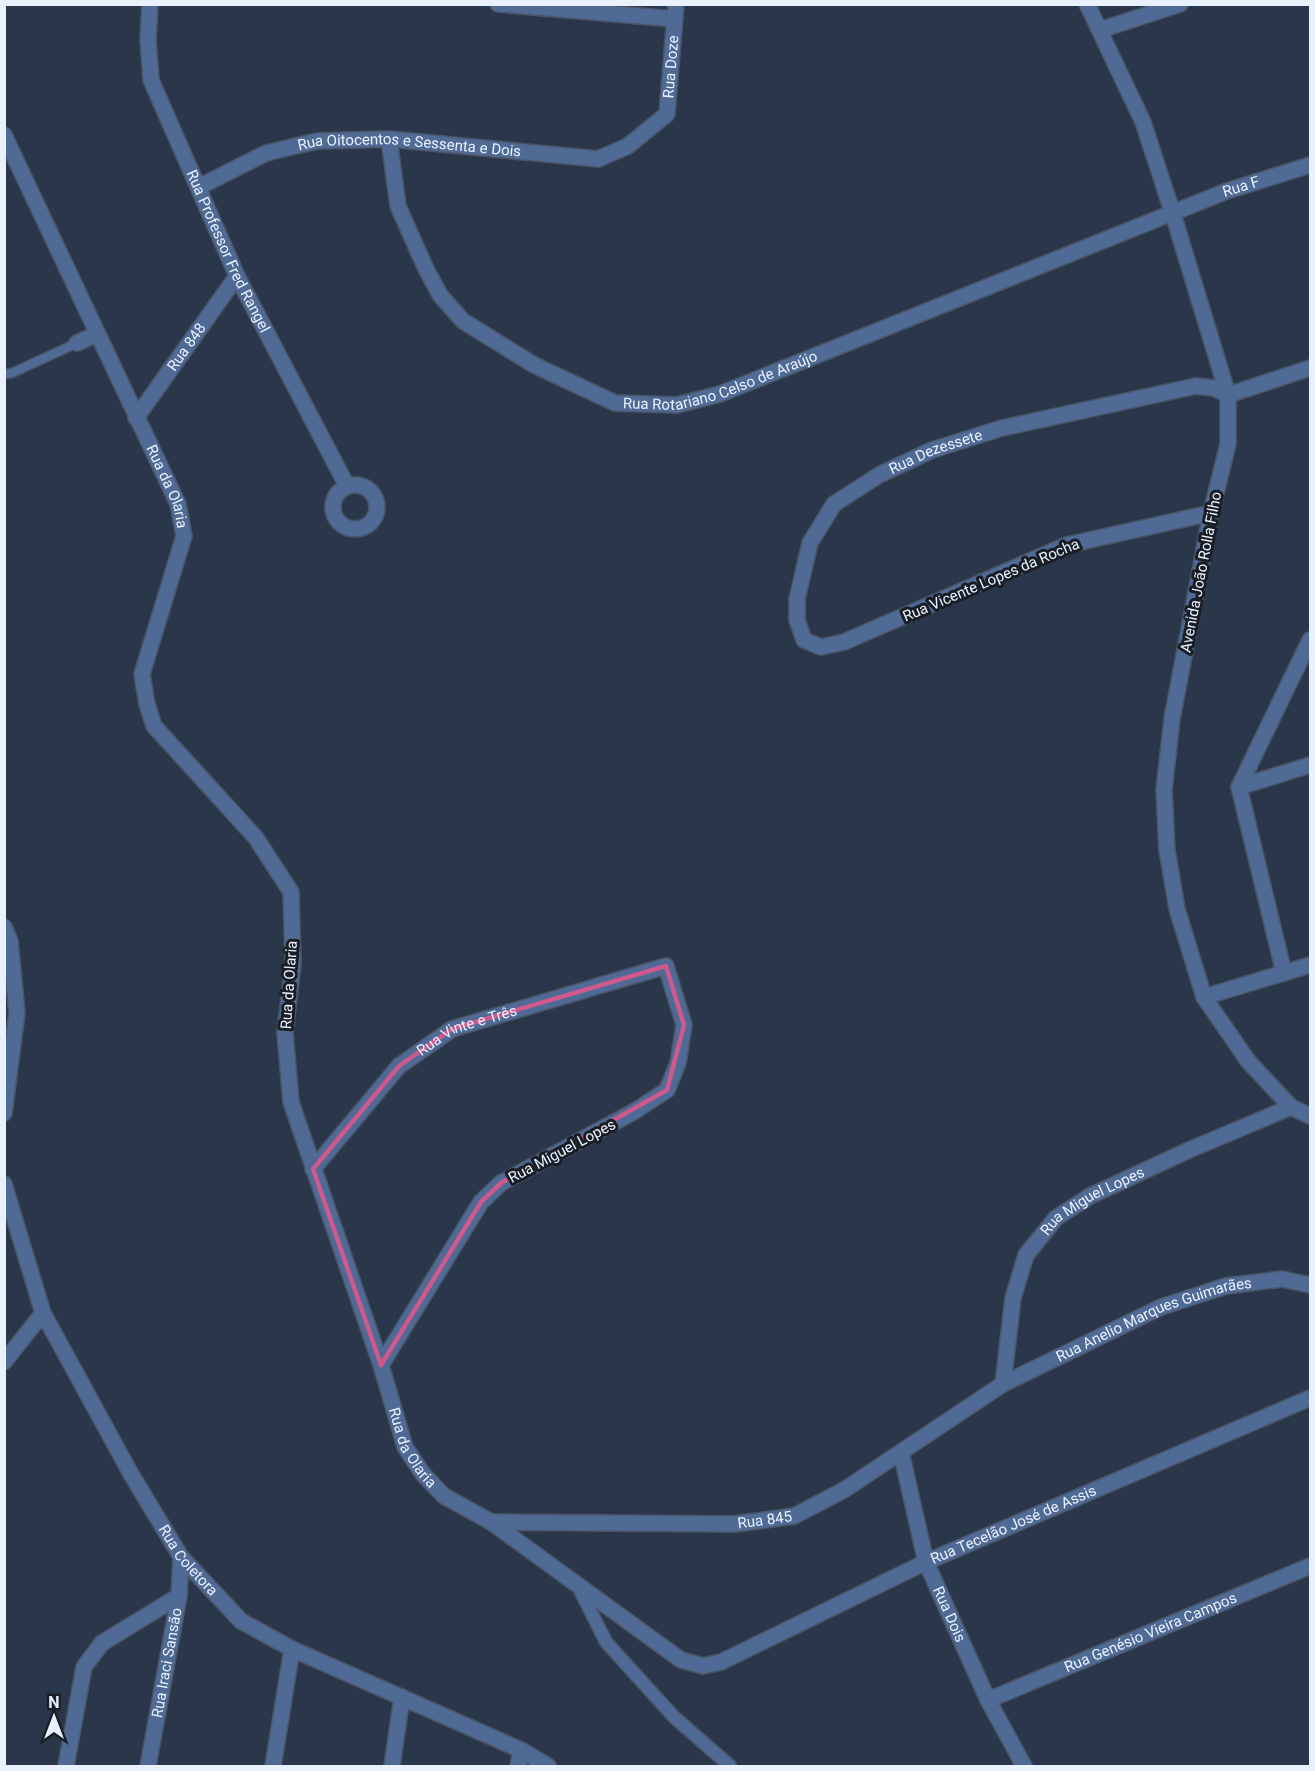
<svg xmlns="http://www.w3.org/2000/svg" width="1315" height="1771" viewBox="0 0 1315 1771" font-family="Roboto,sans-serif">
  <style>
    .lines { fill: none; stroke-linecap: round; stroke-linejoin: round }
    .service-casing { stroke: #495466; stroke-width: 11 }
    .pedestrian-casing { stroke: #495466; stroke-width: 15 }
    .minor-casing { stroke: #495466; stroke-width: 18 }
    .tertiary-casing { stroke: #495466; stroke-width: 18 }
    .service { stroke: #4e6a95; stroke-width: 8 }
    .pedestrian { stroke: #4e6a95; stroke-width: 12 }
    .minor { stroke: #4e6a95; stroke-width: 15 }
    .tertiary { stroke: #4e6a95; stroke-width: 15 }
    .marked { fill: none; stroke: #ce598c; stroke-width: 4.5; stroke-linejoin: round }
    .labels { text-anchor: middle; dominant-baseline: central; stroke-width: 6; stroke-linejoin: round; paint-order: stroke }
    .street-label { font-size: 15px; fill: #e9f1fd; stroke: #181d26 }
  </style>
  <rect width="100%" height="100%" fill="#2a3649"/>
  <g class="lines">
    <defs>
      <polyline id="service" points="4,374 12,373 77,343"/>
      <polyline id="pedestrian" points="578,1586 606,1642 674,1717 730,1766"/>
      <g id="minor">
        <path id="s1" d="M150,4l-2,35 3,41 86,196 110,210"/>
        <polyline points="498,4 675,19"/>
        <polyline points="1100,30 1180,4"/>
        <path id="s2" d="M4,135l174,369 6,32 -42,138 5,30 7,22 102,112 35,54 2,71 -8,70 6,69 90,263 24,82 18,27 21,22 47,26 190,138 22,6 18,-4 205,-100 384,-164"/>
        <path id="s3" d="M389,139l9,67 28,63 14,26 23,26 71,44 81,38 62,2 43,-11 507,-203 83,-26"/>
        <path id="s4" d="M199,187l67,-34 51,-12 72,-2 209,20 30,-13 39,-32 9,-110"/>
        <polyline points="77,343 97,334"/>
        <path id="s5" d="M136,418l101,-142"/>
        <circle cx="355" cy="507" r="22"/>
        <path id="s6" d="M1211,513l-144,32 -223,97 -23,5 -17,-7 -7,-20v-21l13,-56 24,-39 45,-29 53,-25 70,-22 194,-42 18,2 14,7 82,-27"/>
        <polyline points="1239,787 1310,765"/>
        <polyline points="4,927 10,941 17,1013 4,1113"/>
        <polyline points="1284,973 1239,787 1310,640"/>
        <polyline points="1204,997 1310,965"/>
        <path id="s7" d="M313,1169l86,-103 53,-37 214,-63 18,59 -6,38 -11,27 -32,21 -134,72 -20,19 -100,163"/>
        <path id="s8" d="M4,1184l39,129 88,161 50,83 60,64 51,28 229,101 27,16"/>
        <polyline points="4,1362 43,1313"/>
        <path id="s9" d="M1003,1384l10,-86 13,-43 30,-37 34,-22 99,-46 102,-43"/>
        <path id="s10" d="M901,1452l25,110 62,138 36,66"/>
        <path id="s11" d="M491,1522l244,2 59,-8 50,-26 159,-106 158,-77 65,-21 56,-7 28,6"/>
        <path id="s12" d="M988,1700l322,-134"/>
        <polyline points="66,1766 84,1667 102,1643 179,1596"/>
        <path id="s13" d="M148,1766l31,-170 2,-39"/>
        <polyline points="273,1766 292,1649"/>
        <polyline points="392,1766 402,1697"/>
        <polyline points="518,1766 521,1750"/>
      </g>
      <polyline id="tertiary" points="1087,4 1143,122 1173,214 1228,395 1228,444 1211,513 1172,719 1164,790 1167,850 1177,909 1204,997 1248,1061 1291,1107 1310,1116"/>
    </defs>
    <!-- service casing -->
    <use href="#service" class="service-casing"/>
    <!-- pedestrian casing -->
    <use href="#pedestrian" class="pedestrian-casing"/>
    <!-- minor casing -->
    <use href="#minor" class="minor-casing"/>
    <!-- tertiary casing -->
    <use href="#tertiary" class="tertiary-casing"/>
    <!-- service -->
    <use href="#service" class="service"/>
    <!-- pedestrian -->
    <use href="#pedestrian" class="pedestrian"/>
    <!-- minor -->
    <use href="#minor" class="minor"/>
    <!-- tertiary -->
    <use href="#tertiary" class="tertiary"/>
  </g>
  <!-- marked area -->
  <path class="marked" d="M666,966l18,59 -17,65 -166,93 -20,19 -100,163 -68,-196 86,-103 53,-37z"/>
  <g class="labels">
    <!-- street labels -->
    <g class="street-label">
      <text stroke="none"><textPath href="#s4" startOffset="540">Rua Doze</textPath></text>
      <text stroke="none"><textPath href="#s4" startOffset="220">Rua Oitocentos e Sessenta e Dois</textPath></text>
      <text stroke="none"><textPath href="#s3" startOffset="1041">Rua F</textPath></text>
      <text stroke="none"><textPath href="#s1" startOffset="264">Rua Professor Fred Rangel</textPath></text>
      <text stroke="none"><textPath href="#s5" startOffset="87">Rua 848</textPath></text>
      <text stroke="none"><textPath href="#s3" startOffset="483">Rua Rotariano Celso de Araújo</textPath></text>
      <text stroke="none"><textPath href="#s6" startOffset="693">Rua Dezessete</textPath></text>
      <text stroke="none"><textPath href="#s2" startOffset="388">Rua da Olaria</textPath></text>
      <text transform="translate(1201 572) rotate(-79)">Avenida João Rolla Filho</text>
      <text transform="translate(991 580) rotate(-23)">Rua Vicente Lopes da Rocha</text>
      <text transform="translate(289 985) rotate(-86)">Rua da Olaria</text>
      <text stroke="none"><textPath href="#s7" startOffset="212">Rua Vinte e Três</textPath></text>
      <text transform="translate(562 1151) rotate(-28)">Rua Miguel Lopes</text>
      <text stroke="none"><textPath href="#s9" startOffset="219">Rua Miguel Lopes</textPath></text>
      <text stroke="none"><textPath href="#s11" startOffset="716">Rua Anelio Marques Guimarães</textPath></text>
      <text stroke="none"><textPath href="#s2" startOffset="1432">Rua da Olaria</textPath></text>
      <text stroke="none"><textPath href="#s11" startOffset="274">Rua 845</textPath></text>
      <text stroke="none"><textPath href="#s2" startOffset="2144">Rua Tecelão José de Assis</textPath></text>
      <text stroke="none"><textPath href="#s8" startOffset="422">Rua Coletora</textPath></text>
      <text stroke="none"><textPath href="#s10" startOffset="170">Rua Dois</textPath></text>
      <text stroke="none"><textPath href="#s12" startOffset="176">Rua Genésio Vieira Campos</textPath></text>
      <text stroke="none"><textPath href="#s13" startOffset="105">Rua Iraci Sansão</textPath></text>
    </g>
  </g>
  <!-- border -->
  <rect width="1315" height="1771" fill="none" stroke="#e9f1fd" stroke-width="12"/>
  <!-- north arrow -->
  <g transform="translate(54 1717)" stroke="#181d26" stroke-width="4.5" paint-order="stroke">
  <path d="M0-4.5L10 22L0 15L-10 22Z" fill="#e9f1fd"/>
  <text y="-9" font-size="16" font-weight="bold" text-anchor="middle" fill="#e9f1fd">N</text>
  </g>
</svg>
